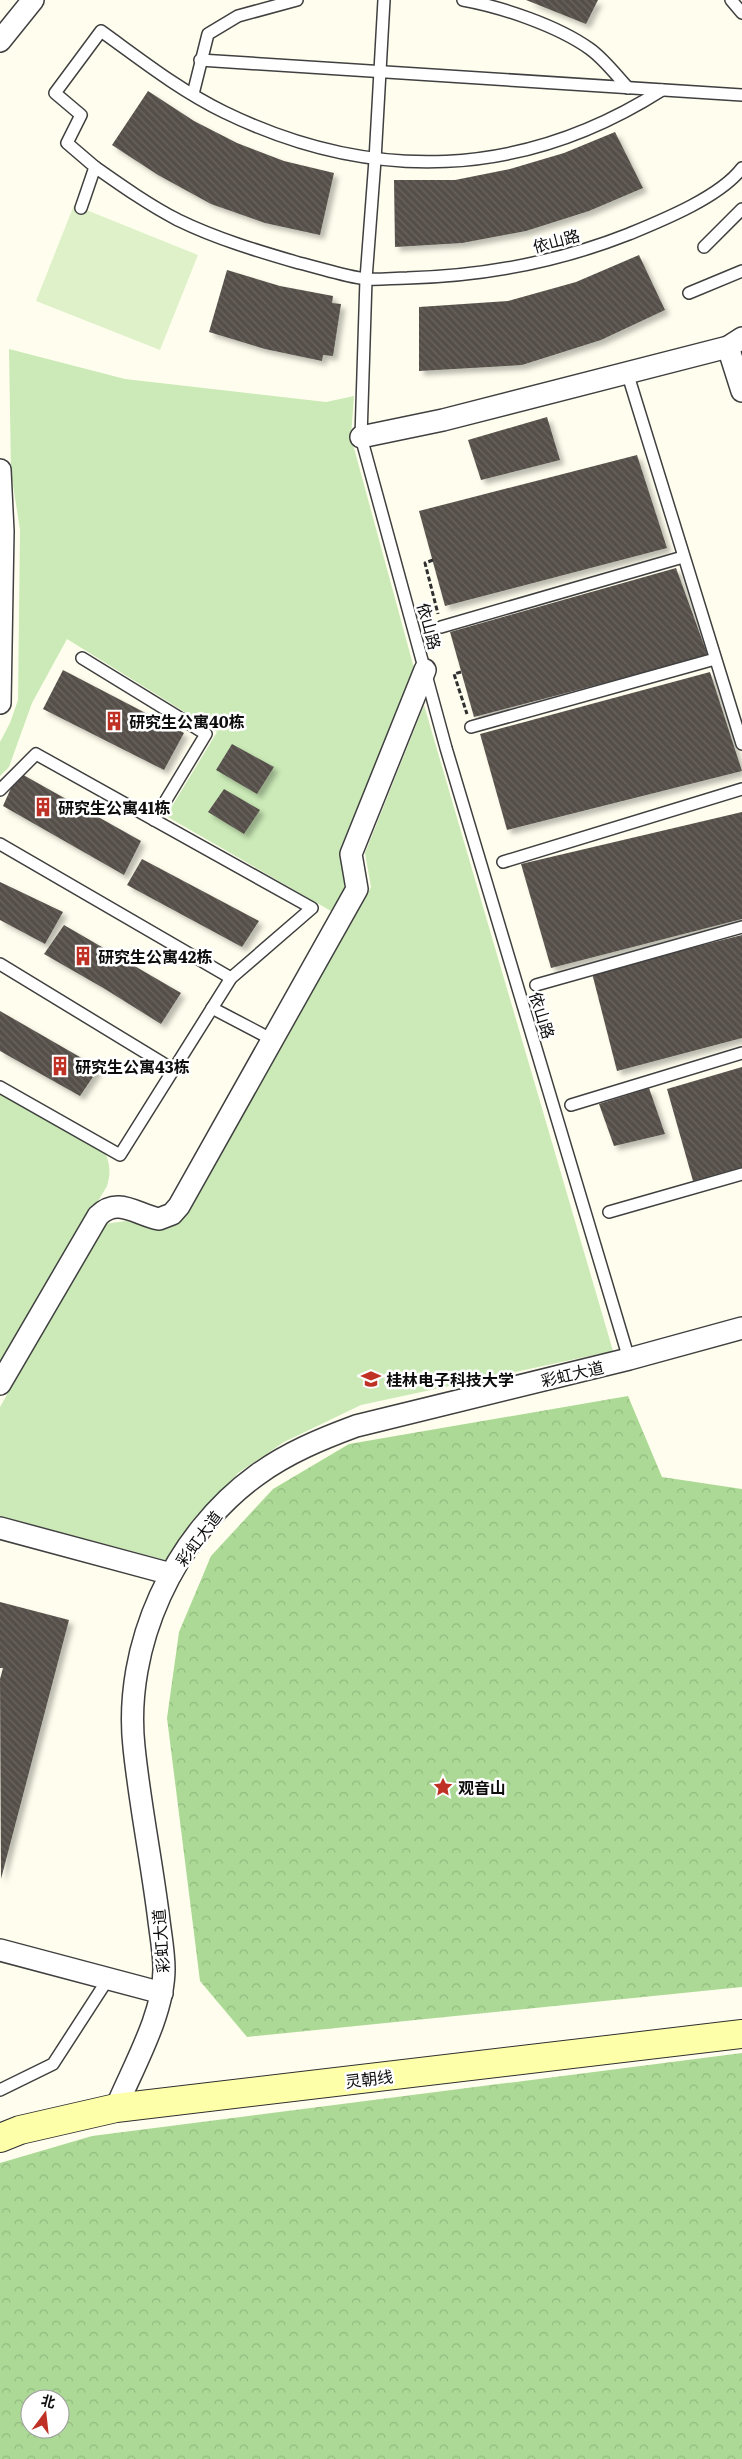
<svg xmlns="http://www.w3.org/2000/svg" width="742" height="2459" viewBox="0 0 742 2459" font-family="Literata,'Noto Sans SC',serif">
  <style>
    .grass { fill: #cbeab7 }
    .forest { fill: url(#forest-crowns); fill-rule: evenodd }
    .pitch { fill: #def1c9 }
    .building { fill: url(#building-back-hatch); filter: url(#shadow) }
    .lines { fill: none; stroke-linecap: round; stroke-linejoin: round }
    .service-casing { stroke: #404040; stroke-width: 14 }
    .minor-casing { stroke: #404040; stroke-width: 24 }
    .secondary-casing { stroke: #2f2f2f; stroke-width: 30 }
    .path { stroke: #2f2f2f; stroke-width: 3; stroke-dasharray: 5 2.5; stroke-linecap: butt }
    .service { stroke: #fff; stroke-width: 11 }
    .minor { stroke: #fff; stroke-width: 21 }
    .secondary { stroke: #fdffa9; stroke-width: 28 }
    .labels { text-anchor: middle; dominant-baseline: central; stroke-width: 5; stroke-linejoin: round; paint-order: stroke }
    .street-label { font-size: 16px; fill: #0d0d0d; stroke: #fff }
    .poi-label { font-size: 16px; font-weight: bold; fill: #0d0d0d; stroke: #fff; text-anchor: start }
  </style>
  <defs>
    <pattern id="forest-crowns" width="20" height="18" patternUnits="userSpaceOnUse" patternTransform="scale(1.25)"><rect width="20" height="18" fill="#acda96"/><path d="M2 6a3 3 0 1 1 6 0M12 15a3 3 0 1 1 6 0" fill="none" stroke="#93ba80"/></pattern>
    <pattern id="building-back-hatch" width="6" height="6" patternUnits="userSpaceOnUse" patternTransform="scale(1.25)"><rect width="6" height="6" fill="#56504a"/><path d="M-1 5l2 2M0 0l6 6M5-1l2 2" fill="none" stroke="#696460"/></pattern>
    <filter id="shadow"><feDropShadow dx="4.5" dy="4.5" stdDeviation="2.5" flood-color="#0004"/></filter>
  </defs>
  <rect width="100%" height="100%" fill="#fffeee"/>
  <!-- grass -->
  <g class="grass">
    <polygon points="9,349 125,379 326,402 354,396 351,437 414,668 340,850 345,889 331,911 166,816 217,732 67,639 32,703 9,767 0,776 0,742 10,723 18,700 20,530 11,472"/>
    <polygon points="424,705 613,1351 361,1405 284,1442 238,1473 205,1510 169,1561 0,1516 0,1407 104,1224 126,1221 162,1227 185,1215 371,887 365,853"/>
    <path d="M0,1087l101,57c8,16 11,25 6,42l-107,181z"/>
  </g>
  <!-- forest -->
  <g class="forest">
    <polygon points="628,1396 662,1477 742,1489 742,1987 247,2037 200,1981 167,1718 179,1632 211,1556 273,1489 349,1444"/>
    <path d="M742,2053v406h-742v-296l92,-27zM30,2399h30v30h-30z"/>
  </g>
  <!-- pitch -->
  <polygon class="pitch" points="74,205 198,255 160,350 36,301"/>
  <!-- building -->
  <g class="building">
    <polygon points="526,0 598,0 586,24"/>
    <polygon points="148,91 194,121 237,143 284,161 334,173 320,235 265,223 211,204 158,175 112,145"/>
    <polygon points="615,132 643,188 589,211 526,231 462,243 395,247 394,180 455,180 510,169 564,153"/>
    <polygon points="639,255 665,310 601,340 522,365 419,371 419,307 508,301 576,282"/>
    <polygon points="227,270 280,286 333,296 332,303 341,304 333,356 323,355 322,361 265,349 209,332"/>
    <polygon points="547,417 560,460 481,480 468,440"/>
    <polygon points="637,455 667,548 445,606 419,511"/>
    <polygon points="676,568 708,656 474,717 450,632"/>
    <polygon points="63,670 184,733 164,770 43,709"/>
    <polygon points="710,672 742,771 507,830 480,734"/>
    <polygon points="232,744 274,767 257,794 216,770"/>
    <polygon points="18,772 141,841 124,875 3,806"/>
    <polygon points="224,789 260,810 244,834 208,812"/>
    <polygon points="742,812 742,919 551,968 521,864"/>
    <polygon points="142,859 259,921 242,947 127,885"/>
    <polygon points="0,882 63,912 45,944 0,920"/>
    <polygon points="64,925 181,993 161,1024 105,989 44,954"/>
    <polygon points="742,935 742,1038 617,1071 592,973"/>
    <polygon points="0,1011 99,1068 80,1096 0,1051"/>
    <polygon points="742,1067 742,1167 693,1181 667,1089"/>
    <polygon points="649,1088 665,1134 614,1146 599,1104"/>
    <polygon points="0,1602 69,1620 1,1879 0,1679 3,1668 0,1668"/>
  </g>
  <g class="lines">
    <defs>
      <g id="service">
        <polyline points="384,0 375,160 366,279 361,437 446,748 629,1359"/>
        <path d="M463,0c39,7 95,26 127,49 14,10 26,26 38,39"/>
        <polyline points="731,0 742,13"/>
        <polyline points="200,60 742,95"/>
        <polyline points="193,94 208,34 238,16 297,0"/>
        <path d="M95,167c27,19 54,38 83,53 39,19 80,31 121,43 22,5 44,13 67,16 13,1 28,-1 41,-1 76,-2 151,-16 222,-44 34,-14 91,-37 113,-66"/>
        <path d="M81,208l14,-41 -28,-24 14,-28 -26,-22 46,-62c39,28 78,59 123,81 148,72 298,67 438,-22"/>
        <polyline points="704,247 742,209"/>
        <polyline points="689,293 742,271"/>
        <polyline points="627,372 742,744"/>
        <polyline points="441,627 683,557"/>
        <polyline points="82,658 206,734 154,820"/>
        <polyline points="471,727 715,659"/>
        <polyline points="0,790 36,754 312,908 231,978 120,1155 0,1087"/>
        <polyline points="0,844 231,978"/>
        <polyline points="503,862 742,789"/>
        <polyline points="0,964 174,1070"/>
        <polyline points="536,985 742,927"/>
        <polyline points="212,1008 273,1040"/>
        <polyline points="571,1105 742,1053"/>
        <polyline points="609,1212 742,1174"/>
        <polyline points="0,2090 53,2064 108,1979"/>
      </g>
      <g id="minor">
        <polyline points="0,41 33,0"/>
        <polyline points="728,347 742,391"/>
        <polyline points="361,437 443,420 728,347 742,338"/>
        <polyline points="0,470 3,531 0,703"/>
        <path d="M0,1384l98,-168c20,-20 39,-1 61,3l13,-5 7,-8 178,-317 -6,-35 74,-184"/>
        <polyline points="0,1528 171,1574"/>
        <polyline points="0,1950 162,1993"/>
        <path d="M116,2108c17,-41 48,-94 48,-139 0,-16 -3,-32 -5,-48 -7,-58 -19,-115 -25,-174 -11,-101 40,-212 123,-272 30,-22 64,-36 99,-49l273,-67 113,-31"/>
      </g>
      <polyline id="secondary" points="0,2138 20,2130 116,2108 742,2034"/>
    </defs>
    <!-- service casing -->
    <use href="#service" class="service-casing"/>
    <!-- minor casing -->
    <use href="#minor" class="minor-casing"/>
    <!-- secondary casing -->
    <use href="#secondary" class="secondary-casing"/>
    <!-- path -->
    <g class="path">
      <polyline points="433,560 425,563 438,614"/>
      <polyline points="461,672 454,674 467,714"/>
    </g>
    <!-- service -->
    <use href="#service" class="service"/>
    <!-- minor -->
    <use href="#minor" class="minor"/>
    <!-- secondary -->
    <use href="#secondary" class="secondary"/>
  </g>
  <!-- icons -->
  <defs>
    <symbol id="building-bare" viewBox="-9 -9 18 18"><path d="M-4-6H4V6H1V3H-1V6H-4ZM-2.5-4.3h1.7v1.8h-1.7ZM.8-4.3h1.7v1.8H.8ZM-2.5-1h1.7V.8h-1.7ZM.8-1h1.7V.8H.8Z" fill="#bf3124" stroke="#fff" stroke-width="2.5" paint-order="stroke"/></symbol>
    <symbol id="university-bare" viewBox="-9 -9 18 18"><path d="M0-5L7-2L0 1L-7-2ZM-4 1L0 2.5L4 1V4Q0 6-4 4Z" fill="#bf3124" stroke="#fff" stroke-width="2.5" paint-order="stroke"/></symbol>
    <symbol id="sight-bare" viewBox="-9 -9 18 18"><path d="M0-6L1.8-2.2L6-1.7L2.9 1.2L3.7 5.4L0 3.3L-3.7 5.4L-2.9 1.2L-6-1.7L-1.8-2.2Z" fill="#bf3124" stroke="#fff" stroke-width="2.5" paint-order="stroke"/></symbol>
  </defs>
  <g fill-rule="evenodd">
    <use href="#building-bare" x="100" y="707" width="28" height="28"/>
    <use href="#building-bare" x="29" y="793" width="28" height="28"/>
    <use href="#building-bare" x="69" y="942" width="28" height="28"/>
    <use href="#building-bare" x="46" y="1052" width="28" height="28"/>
    <use href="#university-bare" x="357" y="1365" width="28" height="28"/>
    <use href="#sight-bare" x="429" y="1773" width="28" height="28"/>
  </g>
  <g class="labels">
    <!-- street labels -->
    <g class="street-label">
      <text transform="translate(556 240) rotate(-15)">依山路</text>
      <text transform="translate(430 626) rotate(75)">依山路</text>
      <text transform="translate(543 1015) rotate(73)">依山路</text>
      <text transform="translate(572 1373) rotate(-13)">彩虹大道</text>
      <text transform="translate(198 1538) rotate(-53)">彩虹大道</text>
      <text transform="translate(160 1941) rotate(-94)">彩虹大道</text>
      <text transform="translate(369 2078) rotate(-7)">灵朝线</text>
    </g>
    <!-- poi labels -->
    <g class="poi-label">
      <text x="129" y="721">研究生公寓40栋</text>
      <text x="58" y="807">研究生公寓41栋</text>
      <text x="98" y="956">研究生公寓42栋</text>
      <text x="75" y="1066">研究生公寓43栋</text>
      <text x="386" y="1379">桂林电子科技大学</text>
      <text x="458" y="1787">观音山</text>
    </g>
  </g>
  <!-- north arrow -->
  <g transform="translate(45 2414) rotate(15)"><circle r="24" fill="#ffffff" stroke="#9e9e9e"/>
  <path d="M0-4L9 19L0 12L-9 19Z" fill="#bf3124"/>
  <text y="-8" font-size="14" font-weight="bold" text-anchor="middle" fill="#0d0d0d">北</text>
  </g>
</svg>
